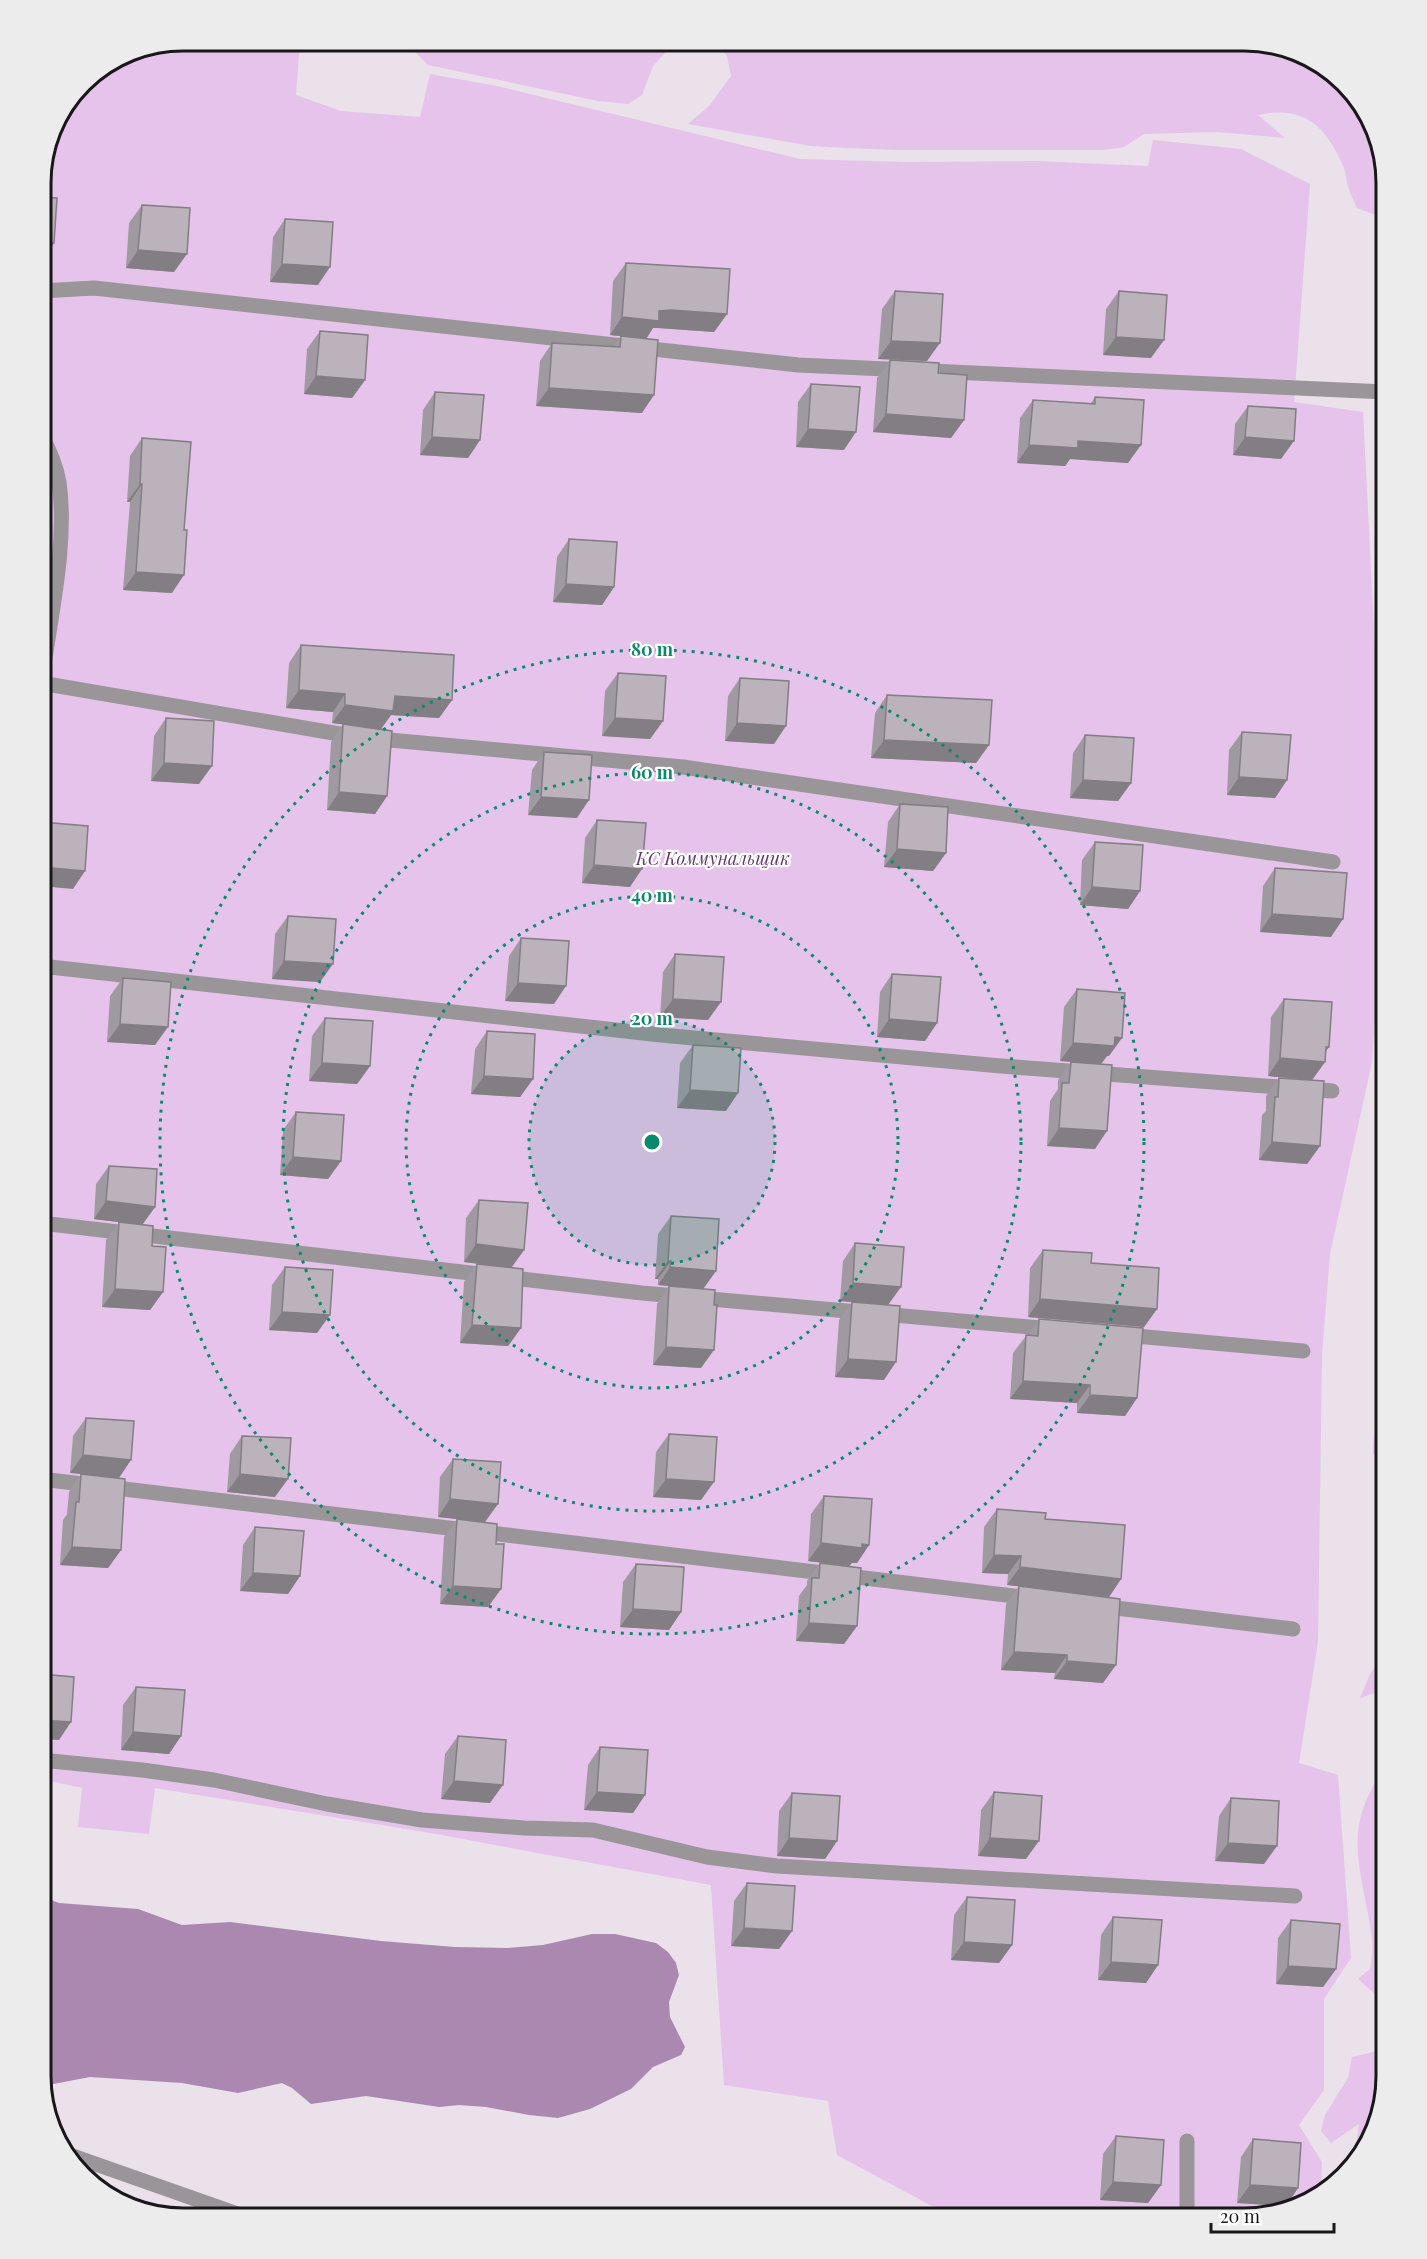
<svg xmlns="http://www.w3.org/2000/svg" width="1427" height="2259" viewBox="0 0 1427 2259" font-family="'Playfair Display',serif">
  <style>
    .green { fill: #e5c3ea }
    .water { fill: #aa88b0 }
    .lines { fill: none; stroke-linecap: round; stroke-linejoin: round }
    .street { stroke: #999599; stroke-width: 15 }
    .wall { fill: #a199a2 }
    .shaded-wall { fill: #837d84 }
    .building { fill: #bbb2bc; stroke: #837d84; stroke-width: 1.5 }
    .ring { fill: none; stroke: #098a6d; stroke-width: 3; stroke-dasharray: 3 6 }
    .labels { text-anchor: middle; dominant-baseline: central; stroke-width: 4.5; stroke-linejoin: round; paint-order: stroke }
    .park-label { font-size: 18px; font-style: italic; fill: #65386d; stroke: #fff }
    .rim { fill: none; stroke: #1a171b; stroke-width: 3 }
    .centre { fill: #098a6d; stroke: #fff; stroke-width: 3 }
    .ring-label { font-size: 18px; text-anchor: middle; font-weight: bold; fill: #098a6d; stroke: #fff; stroke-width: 4.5; stroke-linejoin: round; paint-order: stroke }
  </style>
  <rect width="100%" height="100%" fill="#eae1eb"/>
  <!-- green -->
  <g class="green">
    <polygon points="183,41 300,41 296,95 341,111 420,117 430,74 497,86 800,159 904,162 1036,161 1148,166 1153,140 1241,149 1310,184 1294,402 1363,412 1386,864 1372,1062 1330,1254 1322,1355 1318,1642 1299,1763 1338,1775 1351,1958 1324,1999 1324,2090 1299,2125 1322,2162 1321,2190 1307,2204 1243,2218 954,2218 837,2155 828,2101 724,2085 711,1885 425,1832 155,1788 149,1834 78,1827 82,1788 41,1779 41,536 45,492 41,477 41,175 52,128 83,82 129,51"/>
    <polygon points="398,41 679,41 675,42 653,66 642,95 628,104 598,101 428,65 416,53"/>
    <path d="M714,41h539l70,24 49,55 14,64v32l-13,-2 -16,-6c-3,-7 -7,-14 -9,-22 -2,-6 -2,-12 -4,-18 -18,-42 -40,-63 -86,-53l27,23 -69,-6 -72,2 -20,13 -20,3h-207l-52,-2 -35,-2 -122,-22 21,-18 22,-30 -4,-20z"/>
    <polygon points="1386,1396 1386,1466 1373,1453 1374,1434"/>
    <path d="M1386,1502v41l-9,-7c-2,-14 -3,-25 9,-34z"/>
    <polygon points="1386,1650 1386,1689 1360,1698 1370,1674"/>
    <path d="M1386,1764v240l-28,-25 12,-10c2,-12 3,-24 1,-37 -5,-40 -22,-83 -8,-123 5,-16 15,-31 23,-45z"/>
    <polygon points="1386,2041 1386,2076 1367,2147 1360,2154 1357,2139 1359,2124 1331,2143 1321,2131 1325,2115 1348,2078 1352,2057 1377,2051"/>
  </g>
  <!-- water -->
  <polygon class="water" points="41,1896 59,1903 138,1909 182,1925 230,1922 381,1941 455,1947 508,1948 543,1945 592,1934 615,1934 656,1943 668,1952 676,1963 679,1975 669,2002 670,2017 685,2047 681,2055 653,2067 631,2089 590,2109 558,2118 529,2115 486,2107 459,2105 439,2107 366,2096 311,2104 292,2088 282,2083 238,2093 182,2083 90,2077 43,2086 41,2075"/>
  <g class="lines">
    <!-- street -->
    <g class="street">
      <polyline points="41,291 94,288 798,365 1386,392"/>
      <polyline points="41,683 357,737 683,767 1333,862"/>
      <path d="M41,686c8,-64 27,-140 18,-204 -3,-17 -10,-33 -18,-47"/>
      <polyline points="41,966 661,1035 1001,1066 1332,1091"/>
      <polyline points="41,1223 642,1293 1052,1329"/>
      <polyline points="1124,1335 1303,1351"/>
      <polyline points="41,1479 1031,1598"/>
      <polyline points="1099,1606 1293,1629"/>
      <polyline points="41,1760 142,1770 214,1780 327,1804 422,1820 524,1828 593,1830 707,1857 777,1866 1295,1896"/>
      <polyline points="70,2155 249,2218"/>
      <polyline points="1187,2218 1187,2141"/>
    </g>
  </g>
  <!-- wall -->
  <g class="wall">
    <polygon points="142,205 174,272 126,268 129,223"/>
    <polygon points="285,219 318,285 270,282 273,237"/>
    <polygon points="626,263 727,314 714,332 658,328 653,328 646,339 610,335 613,281"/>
    <polygon points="895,291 927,361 878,359 882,309"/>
    <polygon points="1119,291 1151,358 1103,355 1106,309"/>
    <polygon points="320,331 365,380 352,398 304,394 307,349"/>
    <polygon points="621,336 642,413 536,406 540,361 552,343 613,347"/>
    <polygon points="890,360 938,373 964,420 951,438 873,432 877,378"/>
    <polygon points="811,384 844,450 796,447 798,402"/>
    <polygon points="435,392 480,440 468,458 420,455 423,410"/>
    <polygon points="1095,397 1128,463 1070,459 1065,466 1017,463 1020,418 1033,400 1091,403"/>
    <polygon points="1248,406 1281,459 1233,455 1235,424"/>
    <polygon points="142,438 172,593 123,590 130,502 127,502 130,456"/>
    <polygon points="569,539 614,587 602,605 553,602 557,557"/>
    <polygon points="301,645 452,700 439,718 391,715 381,729 387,796 375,814 327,810 331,742 343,724 366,727 332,723 333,712 286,708 289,663"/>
    <polygon points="618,673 663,721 650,739 602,736 605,691"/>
    <polygon points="740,678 774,744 725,741 728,696"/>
    <polygon points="887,695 989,745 976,763 871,758 875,713"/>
    <polygon points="166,718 199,784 151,781 154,736"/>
    <polygon points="1242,732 1287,780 1275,798 1227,795 1229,750"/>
    <polygon points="1085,735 1131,783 1118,801 1070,798 1073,753"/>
    <polygon points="544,752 577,818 528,815 532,770"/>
    <polygon points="900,804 946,853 933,871 884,867 888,822"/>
    <polygon points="597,820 630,887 582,883 585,838"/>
    <polygon points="1095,842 1140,891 1128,909 1080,905 1082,860"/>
    <polygon points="1275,868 1331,937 1260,932 1263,886"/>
    <polygon points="288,916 320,982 272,979 275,934"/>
    <polygon points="521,938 554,1004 505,1001 509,956"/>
    <polygon points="675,954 708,1020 660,1017 663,972"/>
    <polygon points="892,974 937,1023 925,1041 877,1037 880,992"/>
    <polygon points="123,978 155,1045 107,1042 110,996"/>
    <polygon points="1077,989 1109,1056 1107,1056 1101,1064 1060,1061 1064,1007"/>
    <polygon points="1284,999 1326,1052 1325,1062 1312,1080 1268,1076 1271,1017"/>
    <polygon points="325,1018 370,1066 357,1084 309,1081 312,1036"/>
    <polygon points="487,1031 533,1079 520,1097 471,1094 475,1049"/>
    <polygon points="693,1045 726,1111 677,1108 680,1063"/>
    <polygon points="1071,1062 1095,1149 1047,1146 1050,1101 1058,1089 1058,1080"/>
    <polygon points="1279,1078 1320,1146 1307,1164 1259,1160 1262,1115 1266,1111 1266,1096"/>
    <polygon points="296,1112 341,1161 328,1179 280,1175 283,1130"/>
    <polygon points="109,1166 155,1207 142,1225 94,1219 96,1184"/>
    <polygon points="479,1200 524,1250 511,1268 464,1262 466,1218"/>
    <polygon points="671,1216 716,1271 703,1289 658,1285 658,1279 655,1279 658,1234"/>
    <polygon points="119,1222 152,1246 163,1292 150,1310 102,1307 106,1240"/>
    <polygon points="855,1243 888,1305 840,1301 843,1261"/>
    <polygon points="1043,1250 1091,1263 1157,1309 1144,1327 1028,1317 1030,1268"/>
    <polygon points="477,1264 521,1328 508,1346 460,1343 464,1282"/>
    <polygon points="285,1267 317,1333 269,1330 272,1285"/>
    <polygon points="669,1286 701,1368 653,1365 657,1304"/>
    <polygon points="852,1302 884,1380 835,1377 839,1320"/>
    <polygon points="1039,1319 1137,1398 1125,1416 1077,1413 1077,1403 1010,1399 1013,1353"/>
    <polygon points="86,1418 134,1421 70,1473 73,1436"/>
    <polygon points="669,1434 701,1500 653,1497 656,1452"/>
    <polygon points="242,1436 275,1497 227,1492 230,1454"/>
    <polygon points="453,1459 485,1522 438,1517 440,1477"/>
    <polygon points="81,1474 121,1550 108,1568 60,1565 63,1520 67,1514 69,1492"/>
    <polygon points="824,1496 869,1545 857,1563 852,1563 849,1566 808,1561 811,1514"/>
    <polygon points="997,1509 1121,1579 1109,1597 1007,1585 1008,1574 982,1573 984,1527"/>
    <polygon points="457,1519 501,1589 488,1607 440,1604 444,1537"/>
    <polygon points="255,1527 300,1576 288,1594 240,1591 243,1545"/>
    <polygon points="820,1563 857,1626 844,1644 796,1641 799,1596 807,1585 807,1581"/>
    <polygon points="636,1564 681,1612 669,1630 620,1627 623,1582"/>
    <polygon points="1019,1586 1103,1683 1054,1679 1055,1673 1001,1670 1006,1604"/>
    <polygon points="136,1687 181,1736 169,1754 121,1750 123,1705"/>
    <polygon points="458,1736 490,1803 441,1799 445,1754"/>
    <polygon points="600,1747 645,1795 633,1813 584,1810 588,1765"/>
    <polygon points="994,1792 1026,1859 978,1856 981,1810"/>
    <polygon points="792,1793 837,1841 825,1859 777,1856 779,1811"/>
    <polygon points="1231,1798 1264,1864 1215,1861 1219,1816"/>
    <polygon points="747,1883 792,1931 779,1949 731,1946 734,1901"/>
    <polygon points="967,1897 1012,1945 999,1963 951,1960 954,1915"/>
    <polygon points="1113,1917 1158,1965 1146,1983 1098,1980 1101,1935"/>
    <polygon points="1291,1920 1336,1969 1323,1987 1276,1984 1278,1938"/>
    <polygon points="1116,2136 1161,2185 1148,2203 1100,2200 1103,2154"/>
    <polygon points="1253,2139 1298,2188 1286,2206 1237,2203 1241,2157"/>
  </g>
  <!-- shaded-wall -->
  <g class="shaded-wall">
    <polygon points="41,242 54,243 42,261 41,261"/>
    <polygon points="138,250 187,254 174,272 126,268"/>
    <polygon points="282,264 330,267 318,285 270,282"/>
    <polygon points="671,310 727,314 714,332 658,328 653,328 646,339 610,335 622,317 659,311"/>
    <polygon points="1116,337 1164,340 1151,358 1103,355"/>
    <polygon points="891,341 940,343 927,361 878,359"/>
    <polygon points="316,376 365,380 352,398 304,394"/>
    <polygon points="549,388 654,395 642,413 536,406"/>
    <polygon points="886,414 964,420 951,438 873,432"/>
    <polygon points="808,429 856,432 844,450 796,447"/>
    <polygon points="432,437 480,440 468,458 420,455"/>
    <polygon points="1245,437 1294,441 1281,459 1233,455"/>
    <polygon points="1078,441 1141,445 1128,463 1070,459 1065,466 1017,463 1029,445"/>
    <polygon points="140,484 142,484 130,502 127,502"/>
    <polygon points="136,572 184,575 172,593 123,590"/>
    <polygon points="566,584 614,587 602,605 553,602"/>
    <polygon points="299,690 345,694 333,712 286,708"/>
    <polygon points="395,696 452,700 439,718 391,715 381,729 332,723 345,705"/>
    <polygon points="615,718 663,721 650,739 602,736"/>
    <polygon points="737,723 786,726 774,744 725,741"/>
    <polygon points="884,740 989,745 976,763 871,758"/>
    <polygon points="164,763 212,766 199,784 151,781"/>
    <polygon points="1239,777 1287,780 1275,798 1227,795"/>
    <polygon points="1083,780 1131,783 1118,801 1070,798"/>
    <polygon points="339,792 387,796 375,814 327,810"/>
    <polygon points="541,797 589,800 577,818 528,815"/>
    <polygon points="897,849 946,853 933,871 884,867"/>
    <polygon points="594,865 642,869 630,887 582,883"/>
    <polygon points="41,867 85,871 73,889 41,886"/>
    <polygon points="1092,887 1140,891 1128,909 1080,905"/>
    <polygon points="1272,914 1343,919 1331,937 1260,932"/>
    <polygon points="284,961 333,964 320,982 272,979"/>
    <polygon points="518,983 566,986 554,1004 505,1001"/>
    <polygon points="673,999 721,1002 708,1020 660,1017"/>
    <polygon points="889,1019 937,1023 925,1041 877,1037"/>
    <polygon points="120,1024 168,1027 155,1045 107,1042"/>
    <polygon points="1115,1037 1122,1038 1109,1056 1107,1056 1101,1064 1060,1061 1073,1043"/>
    <polygon points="1326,1047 1329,1047 1319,1061 1325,1062 1312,1080 1268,1076 1280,1058"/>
    <polygon points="322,1063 370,1066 357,1084 309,1081"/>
    <polygon points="484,1076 533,1079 520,1097 471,1094"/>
    <polygon points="690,1090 738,1093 726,1111 677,1108"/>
    <polygon points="1059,1128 1107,1131 1095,1149 1047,1146"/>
    <polygon points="1272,1142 1320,1146 1307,1164 1259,1160"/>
    <polygon points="293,1157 341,1161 328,1179 280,1175"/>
    <polygon points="106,1201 155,1207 142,1225 94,1219"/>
    <polygon points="476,1244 524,1250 511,1268 464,1262"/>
    <polygon points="668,1261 671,1261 658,1279 655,1279"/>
    <polygon points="670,1267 716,1271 703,1289 658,1285"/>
    <polygon points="853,1283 901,1287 888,1305 840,1301"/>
    <polygon points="115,1289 163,1292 150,1310 102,1307"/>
    <polygon points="1040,1299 1157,1309 1144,1327 1028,1317"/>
    <polygon points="282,1312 330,1315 317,1333 269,1330"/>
    <polygon points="472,1325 521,1328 508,1346 460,1343"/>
    <polygon points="666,1347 714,1350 701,1368 653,1365"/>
    <polygon points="848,1359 896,1362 884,1380 835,1377"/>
    <polygon points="1023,1381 1090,1385 1077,1403 1010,1399"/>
    <polygon points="1090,1395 1137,1398 1125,1416 1077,1413"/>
    <polygon points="83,1455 131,1460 119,1478 70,1473"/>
    <polygon points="240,1474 288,1479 275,1497 227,1492"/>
    <polygon points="666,1479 714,1482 701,1500 653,1497"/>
    <polygon points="450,1499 498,1504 485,1522 438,1517"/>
    <polygon points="821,1543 862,1544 869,1545 857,1563 852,1563 849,1566 808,1561"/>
    <polygon points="72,1547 121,1550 108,1568 60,1565"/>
    <polygon points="994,1555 1021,1556 1008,1574 982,1573"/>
    <polygon points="1020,1567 1121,1579 1109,1597 1007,1585"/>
    <polygon points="253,1573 300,1576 288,1594 240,1591"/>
    <polygon points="453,1586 501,1589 488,1607 440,1604"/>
    <polygon points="633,1609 681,1612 669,1630 620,1627"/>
    <polygon points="809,1623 857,1626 844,1644 796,1641"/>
    <polygon points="1014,1652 1067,1655 1055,1673 1001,1670"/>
    <polygon points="1067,1661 1116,1665 1103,1683 1054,1679"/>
    <polygon points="41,1720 71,1722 59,1740 41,1739"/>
    <polygon points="133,1732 181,1736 169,1754 121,1750"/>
    <polygon points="454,1781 503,1785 490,1803 441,1799"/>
    <polygon points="597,1792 645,1795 633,1813 584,1810"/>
    <polygon points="789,1838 837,1841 825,1859 777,1856"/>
    <polygon points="990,1838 1039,1841 1026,1859 978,1856"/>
    <polygon points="1228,1843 1277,1846 1264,1864 1215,1861"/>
    <polygon points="744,1928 792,1931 779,1949 731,1946"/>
    <polygon points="964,1942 1012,1945 999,1963 951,1960"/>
    <polygon points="1111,1962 1158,1965 1146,1983 1098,1980"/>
    <polygon points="1288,1966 1336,1969 1323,1987 1276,1984"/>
    <polygon points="1113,2182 1161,2185 1148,2203 1100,2200"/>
    <polygon points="1250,2185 1298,2188 1286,2206 1237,2203"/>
  </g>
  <!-- building -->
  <g class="building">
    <polygon points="41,197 57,198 54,243 41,242"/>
    <polygon points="142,205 190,208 187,254 138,250"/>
    <polygon points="285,219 333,222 330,267 282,264"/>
    <polygon points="626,263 730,269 727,314 671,310 659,311 659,321 622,317"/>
    <polygon points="895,291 943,294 940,343 891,341"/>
    <polygon points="1119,291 1167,295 1164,340 1116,337"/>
    <polygon points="320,331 368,335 365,380 316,376"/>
    <polygon points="621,336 658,340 654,395 549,388 552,343 620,347"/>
    <polygon points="890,360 939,363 938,373 967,375 964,420 886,414"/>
    <polygon points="811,384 860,387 856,432 808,429"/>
    <polygon points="435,392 484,395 480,440 432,437"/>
    <polygon points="1095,397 1144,400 1141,445 1078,441 1078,448 1029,445 1033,400 1095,404"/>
    <polygon points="1248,406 1296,409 1294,441 1245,437"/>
    <polygon points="142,438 191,442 184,530 187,530 184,575 136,572 142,484 140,484"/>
    <polygon points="569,539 617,542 614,587 566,584"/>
    <polygon points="301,645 454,655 452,700 395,696 393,711 345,705 345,694 299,690"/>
    <polygon points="618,673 666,676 663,721 615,718"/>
    <polygon points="740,678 789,681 786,726 737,723"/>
    <polygon points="887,695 992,700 989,745 884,740"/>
    <polygon points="166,718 214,721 212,766 164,763"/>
    <polygon points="343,724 392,731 387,796 339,792"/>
    <polygon points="1242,732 1291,735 1287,780 1239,777"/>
    <polygon points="1085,735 1134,738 1131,783 1083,780"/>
    <polygon points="544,752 592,755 589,800 541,797"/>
    <polygon points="900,804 948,807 946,853 897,849"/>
    <polygon points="597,820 646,823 642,869 594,865"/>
    <polygon points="41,822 88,826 85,871 41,867"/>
    <polygon points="1095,842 1143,845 1140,891 1092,887"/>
    <polygon points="1275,868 1347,873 1343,919 1272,914"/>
    <polygon points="288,916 336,919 333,964 284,961"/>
    <polygon points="521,938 569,941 566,986 518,983"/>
    <polygon points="675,954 724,957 721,1002 673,999"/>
    <polygon points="892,974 941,977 937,1023 889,1019"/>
    <polygon points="123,978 171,982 168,1027 120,1024"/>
    <polygon points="1077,989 1125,993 1122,1038 1115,1037 1114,1046 1073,1043"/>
    <polygon points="1284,999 1332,1002 1329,1047 1326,1047 1325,1062 1280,1058"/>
    <polygon points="325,1018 373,1021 370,1066 322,1063"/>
    <polygon points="487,1031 535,1034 533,1079 484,1076"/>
    <polygon points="693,1045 741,1048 738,1093 690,1090"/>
    <polygon points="1071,1062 1112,1065 1107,1131 1059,1128 1062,1083 1069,1083"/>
    <polygon points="1279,1078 1324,1081 1320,1146 1272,1142 1275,1097 1278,1097"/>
    <polygon points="296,1112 344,1115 341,1161 293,1157"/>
    <polygon points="109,1166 157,1169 155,1207 106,1201"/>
    <polygon points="479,1200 528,1203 524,1250 476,1244"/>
    <polygon points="671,1216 719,1219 716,1271 670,1267 671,1261 668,1261"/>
    <polygon points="119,1222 153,1226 152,1246 166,1247 163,1292 115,1289"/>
    <polygon points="855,1243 904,1247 901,1287 853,1283"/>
    <polygon points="1043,1250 1092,1253 1091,1263 1159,1268 1157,1309 1040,1299"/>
    <polygon points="477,1264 523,1269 521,1328 472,1325"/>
    <polygon points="285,1267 333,1270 330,1315 282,1312"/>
    <polygon points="669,1286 715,1290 714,1305 717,1305 714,1350 666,1347"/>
    <polygon points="852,1302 900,1306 896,1362 848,1359"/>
    <polygon points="1039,1319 1143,1328 1137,1398 1090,1395 1090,1385 1023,1381 1026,1335 1038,1336"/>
    <polygon points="86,1418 134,1421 131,1460 83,1455"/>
    <polygon points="669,1434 717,1437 714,1482 666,1479"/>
    <polygon points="242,1436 291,1438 288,1479 240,1474"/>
    <polygon points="453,1459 501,1462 498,1504 450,1499"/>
    <polygon points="81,1474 125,1479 121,1550 72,1547 76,1502 79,1502"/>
    <polygon points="824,1496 872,1499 869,1545 862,1544 862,1548 821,1543"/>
    <polygon points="997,1509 1046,1513 1045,1519 1125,1525 1121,1579 1020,1567 1021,1556 994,1555"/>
    <polygon points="457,1519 497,1524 496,1544 504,1544 501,1589 453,1586"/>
    <polygon points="255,1527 304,1531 300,1576 253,1573"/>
    <polygon points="820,1563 861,1568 857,1626 809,1623 812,1578 819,1578"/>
    <polygon points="636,1564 684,1567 681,1612 633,1609"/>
    <polygon points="1019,1586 1120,1599 1116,1665 1067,1661 1067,1655 1014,1652"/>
    <polygon points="41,1674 74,1677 71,1722 41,1720"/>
    <polygon points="136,1687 185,1690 181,1736 133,1732"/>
    <polygon points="458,1736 506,1740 503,1785 454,1781"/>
    <polygon points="600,1747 648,1750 645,1795 597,1792"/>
    <polygon points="994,1792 1042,1796 1039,1841 990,1838"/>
    <polygon points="792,1793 840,1796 837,1841 789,1838"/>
    <polygon points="1231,1798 1279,1801 1277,1846 1228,1843"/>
    <polygon points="747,1883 795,1886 792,1931 744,1928"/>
    <polygon points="967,1897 1015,1900 1012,1945 964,1942"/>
    <polygon points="1113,1917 1162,1920 1158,1965 1111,1962"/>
    <polygon points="1291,1920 1340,1924 1336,1969 1288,1966"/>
    <polygon points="1116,2136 1164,2140 1161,2185 1113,2182"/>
    <polygon points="1253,2139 1301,2143 1298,2188 1250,2185"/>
  </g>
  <!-- distance rings -->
  <circle cx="652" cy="1142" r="123" fill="#098a6d" fill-opacity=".12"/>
  <g class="ring">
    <circle cx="652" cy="1142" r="123"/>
    <circle cx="652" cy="1142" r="246"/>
    <circle cx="652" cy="1142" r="369"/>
    <circle cx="652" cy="1142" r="492"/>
  </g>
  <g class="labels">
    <!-- park labels -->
    <g class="park-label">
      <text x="713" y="858">КС Коммунальщик</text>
    </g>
  </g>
  <!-- crop -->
  <path d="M0 0H1427V2259H0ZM183 51H1244A132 132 0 0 1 1376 183V2076A132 132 0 0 1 1244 2208H183A132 132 0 0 1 51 2076V183A132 132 0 0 1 183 51Z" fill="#edeced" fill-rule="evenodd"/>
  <path class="rim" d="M183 51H1244A132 132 0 0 1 1376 183V2076A132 132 0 0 1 1244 2208H183A132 132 0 0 1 51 2076V183A132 132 0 0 1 183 51Z"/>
  <circle cx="652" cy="1142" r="9" class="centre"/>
  <g class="ring-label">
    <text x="652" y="656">80 m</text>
    <text x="652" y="779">60 m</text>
    <text x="652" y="902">40 m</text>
    <text x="652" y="1025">20 m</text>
  </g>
  <!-- scale -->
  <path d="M1211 2223v9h123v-9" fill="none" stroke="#1a171b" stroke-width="3"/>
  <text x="1220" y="2223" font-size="18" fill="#1a171b" stroke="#ffffff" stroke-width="4.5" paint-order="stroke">20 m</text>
</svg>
